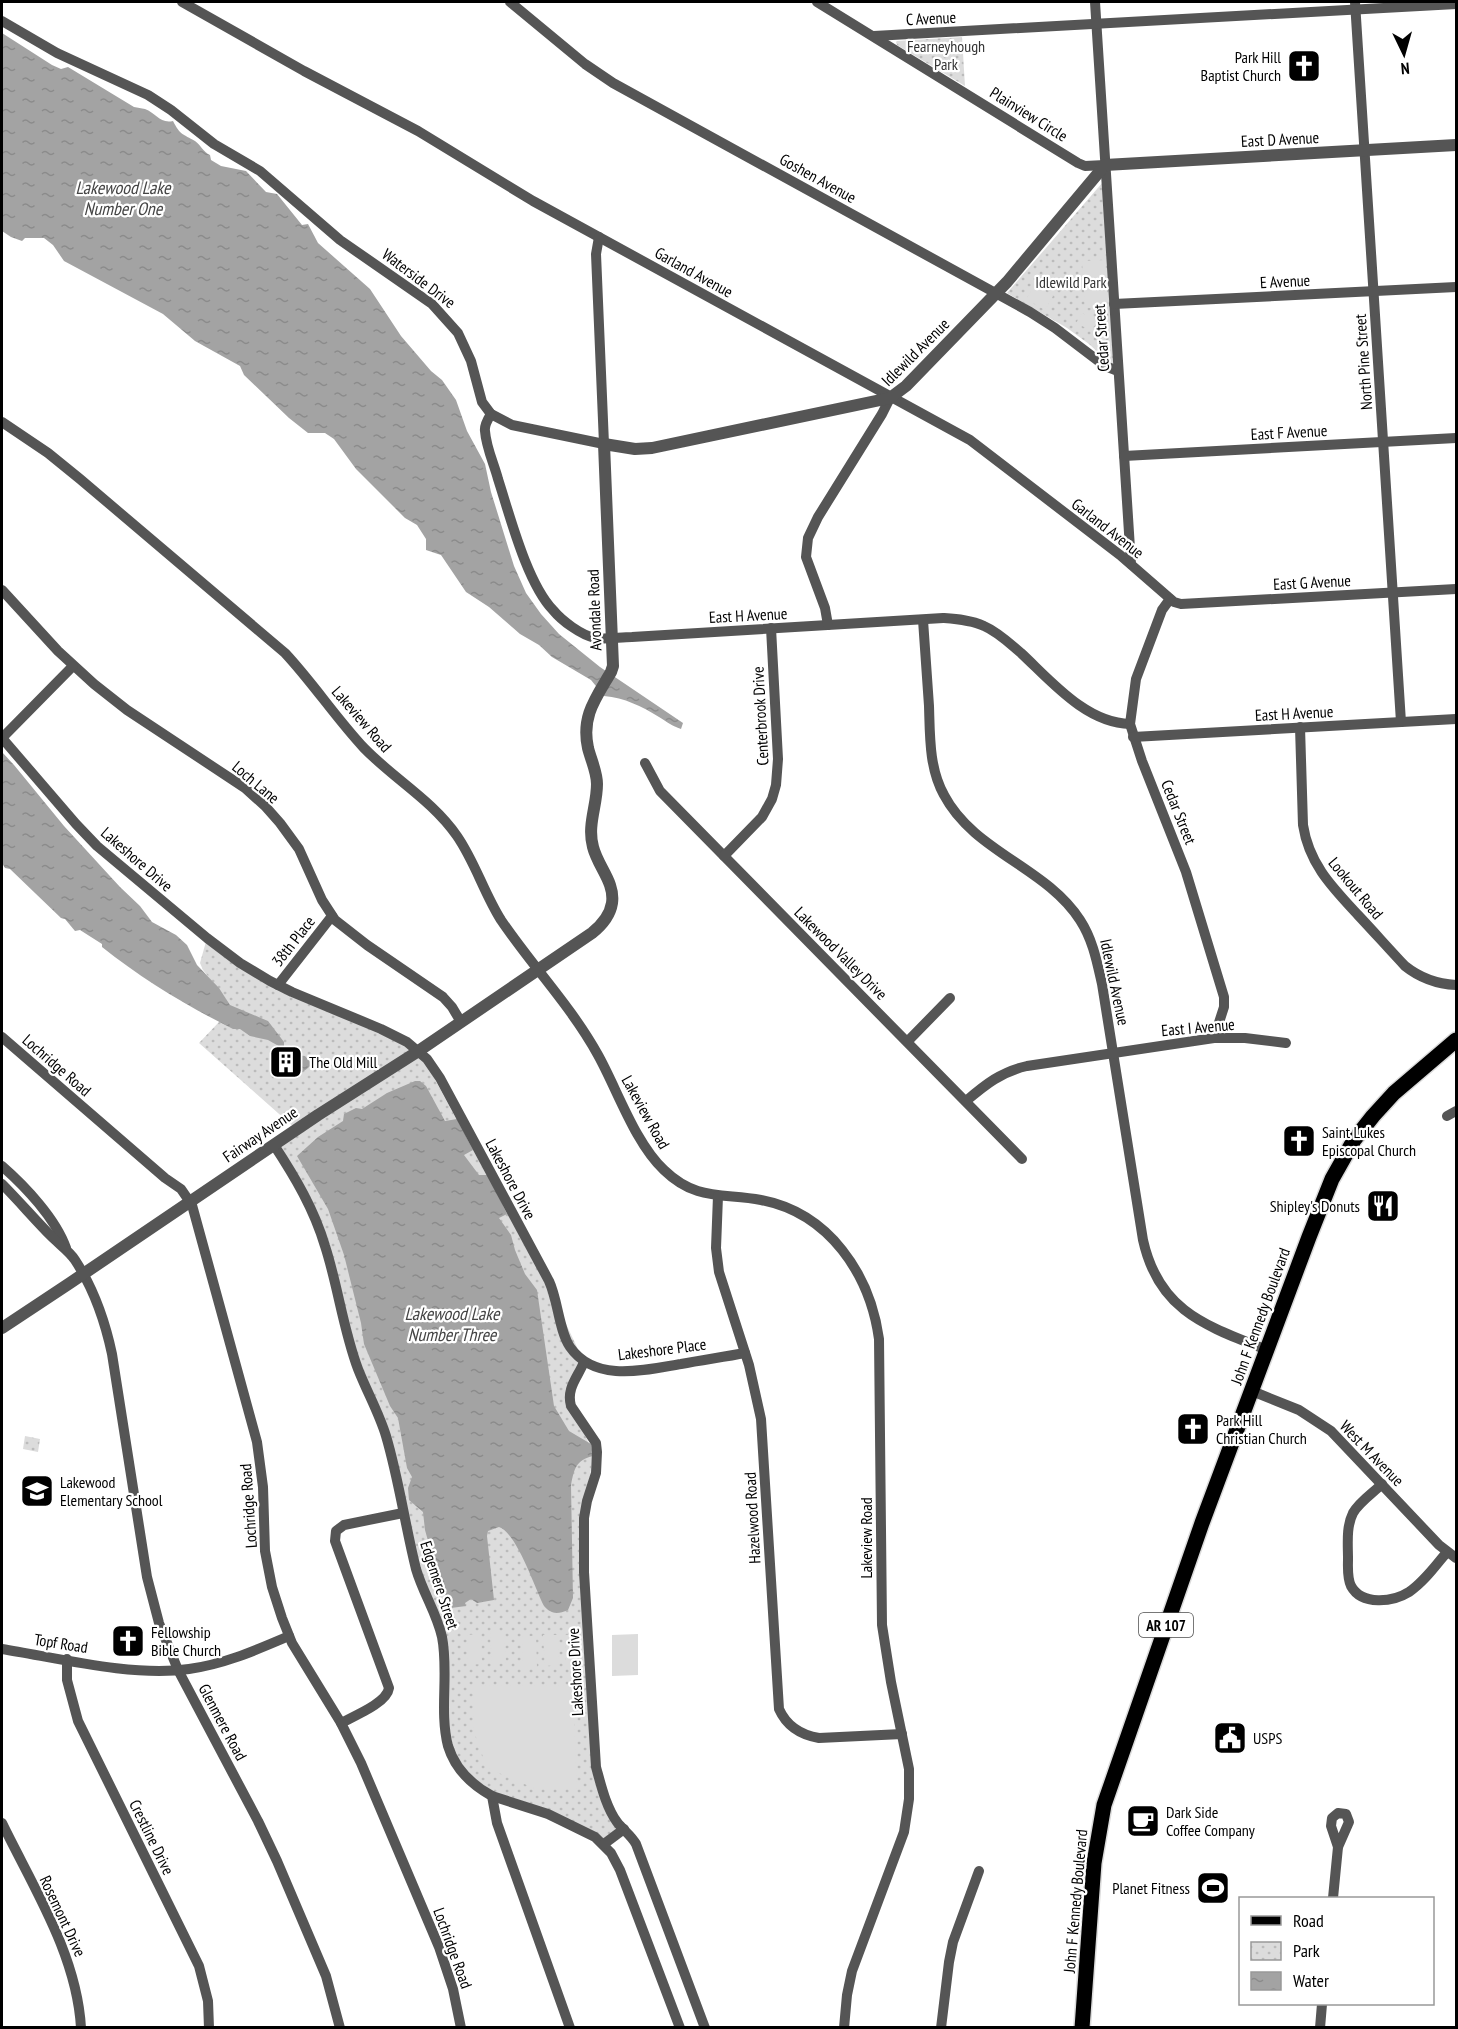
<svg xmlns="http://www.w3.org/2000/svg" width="1458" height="2029" viewBox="0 0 1458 2029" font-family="'PT Sans Narrow',sans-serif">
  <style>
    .park { fill: url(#park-dots) }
    .garden { fill: #dcdcdc }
    .water { fill: url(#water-ripples) }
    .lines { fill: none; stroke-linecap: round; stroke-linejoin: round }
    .primary-casing { stroke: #dbdbdb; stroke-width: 18 }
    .minor { stroke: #555; stroke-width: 10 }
    .tertiary { stroke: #555; stroke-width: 12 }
    .primary { stroke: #000; stroke-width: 15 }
    .labels { text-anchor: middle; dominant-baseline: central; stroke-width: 4.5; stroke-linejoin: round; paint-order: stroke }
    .shield { fill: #fff; stroke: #4c4c4c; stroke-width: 1.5 }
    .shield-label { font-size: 15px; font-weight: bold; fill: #000 }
    .street-label { font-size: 16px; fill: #000; stroke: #fff }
    .park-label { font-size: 16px; fill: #333; stroke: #fff }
    .poi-label { font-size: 16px; fill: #000; stroke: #fff; text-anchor: start }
    .water-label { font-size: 18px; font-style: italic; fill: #444; stroke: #fff }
  </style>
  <defs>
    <pattern id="park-dots" width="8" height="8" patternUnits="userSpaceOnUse" patternTransform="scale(1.5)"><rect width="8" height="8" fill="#dcdcdc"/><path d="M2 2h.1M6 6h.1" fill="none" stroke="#bbb" stroke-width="1.8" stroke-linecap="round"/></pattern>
    <pattern id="water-ripples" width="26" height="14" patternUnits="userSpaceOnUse" patternTransform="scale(1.5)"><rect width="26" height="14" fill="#a3a3a3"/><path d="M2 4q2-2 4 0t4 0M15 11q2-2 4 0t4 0" fill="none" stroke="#8b8b8b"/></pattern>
  </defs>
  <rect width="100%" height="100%" fill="#fff"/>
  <!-- park -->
  <g class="park">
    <polygon points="962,37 965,86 897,45 896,42 897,41"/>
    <polygon points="1103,182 1118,371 1089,344 1067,328 1007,293"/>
    <polygon points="207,938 254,971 420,1052 558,1307 584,1362 571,1406 593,1452 587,1501 586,1610 596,1767 624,1829 604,1844 508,1802 458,1767 444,1710 442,1640 424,1591 392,1458 358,1369 325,1246 274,1145 296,1129 199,1043 219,1022 226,999 203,970 200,963"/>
    <polygon points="25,1436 40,1439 38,1452 23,1449"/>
  </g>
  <!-- garden -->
  <g class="garden">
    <polygon points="1105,260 1108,307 1085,308 1082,261"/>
    <polygon points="1035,285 1053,296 1045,310 1026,299"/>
    <polygon points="1082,313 1092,318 1094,326 1086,328 1076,323"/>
    <polygon points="490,1633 504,1633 506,1663 492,1664"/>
    <polygon points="481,1634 482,1664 468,1665 467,1635"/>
    <polygon points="579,1634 580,1665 566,1665 565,1635"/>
    <polygon points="638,1634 638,1675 612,1676 612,1635"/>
    <polygon points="543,1635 558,1635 559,1665 545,1666"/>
    <polygon points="522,1636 536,1636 537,1667 523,1667"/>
    <polygon points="573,1685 577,1789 536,1789 487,1768 473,1729 474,1686"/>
  </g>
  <!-- water -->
  <g class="water">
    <path d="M2,33l50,32 9,4 7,-2 66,40c4,1 7,1 11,2 11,4 15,15 28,12 7,14 10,13 22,20 6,4 8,11 15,14l1,5 10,6 25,5 20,21 11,2 25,31 6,-1 10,19 52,46 31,47 30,35 11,9 14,20 11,31 18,33 6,28 23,74 12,27 15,21 18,20 41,33 83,56 -2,6c-9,-3 -14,-7 -22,-12 -18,-11 -34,-19 -55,-21l-13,-16 -39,-23 -13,-12 -19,-11 -31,-27 -23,-15 -25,-37 -15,-5v-11l-9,-14 -12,-7 -49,-49 -22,-30 -9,-6h-17l-19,-15 -45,-43 -4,-9 -45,-25 -32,-27 -99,-53 -11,-16 -9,-7h-19l-3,3 -11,-4 -9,-6z"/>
    <path d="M2,752l12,13 50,61 56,61 20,19 12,16 24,13 11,10 10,20 22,23 11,17 38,16 16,21v7l-16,-9 -18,-4 -10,-7h-7c-46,-23 -91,-50 -131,-82v-3l-22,-14 -5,1 -10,-12 -4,-1 -51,-49 -5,-1 -3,-5z"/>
    <path d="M290,1049l6,6 9,1 7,8c-6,6 -10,10 -18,9v-6l-10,-8 -2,-8z"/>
    <path d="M415,1081h5l6,5 19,35 12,-2 16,31 -9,5 15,20h9l19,39 -8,4 12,17 4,15 10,24 12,16 17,116 15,25 22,13 2,12c-17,4 -19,13 -22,29l2,113 -5,12c-10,4 -16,5 -24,-4 -9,-17 -27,-73 -45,-79l-11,4 -1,5 7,64 -17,3 -6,-4 -6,4 1,3 -15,2 -13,-31 -13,-47 -2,-18 -14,-12 -1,-12 4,-11 -5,-9 -9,-50 -8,-12 -26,-62 -3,-21 -17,-68 -16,-46 -31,-53 21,-19 25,-16 1,-7 12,-6 6,1 25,-16z"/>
  </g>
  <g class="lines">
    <defs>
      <polyline id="primary" points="1082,2028 1094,1863 1104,1805 1202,1523 1309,1237 1332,1179 1354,1140 1373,1116 1394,1093 1456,1040"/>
    </defs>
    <!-- primary casing -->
    <use href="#primary" class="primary-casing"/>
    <!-- minor -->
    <g class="minor">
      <polyline points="182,2 304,71 418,131 533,201 970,440 1120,555 1174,602 1181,604 1456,589"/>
      <polyline points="510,2 585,64 613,83 1030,312 1055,328 1105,366 1118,371"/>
      <polyline points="817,2 1078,163 1085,166 1105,165"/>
      <polyline points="1095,2 1131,564"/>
      <polyline points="1355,2 1401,722"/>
      <polyline points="2,21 57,53 148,95 171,110 214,144 260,171 340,240 432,304 458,333 471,361 482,402 491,414 512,425 604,444 596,254 599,237"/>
      <polyline points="874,36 1456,4"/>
      <polyline points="1114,304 1456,287"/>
      <path d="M491,414c-3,5 -7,11 -6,17 1,16 9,33 13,48 12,37 29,104 55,131 9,11 28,25 42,28 11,2 25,-1 37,-1l311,-19c13,1 28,2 41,8 14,6 25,17 37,27 30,28 65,70 109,71"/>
      <path d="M2,422l46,31 32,26 205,174c28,30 51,65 79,95 30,31 68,52 93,88 18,26 27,57 44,84 31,46 70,86 97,135 19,34 37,88 66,115 32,31 58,23 97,30 68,13 109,74 118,139l3,286 9,57 18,87v30l-5,33 -52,139 -5,24 -3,33"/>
      <polyline points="1124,456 1456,438"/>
      <polyline points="2,590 58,651 94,684 127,710 245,788 265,806 280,823 299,849 322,900 335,920 367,945 443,997 452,1007 461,1022"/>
      <polyline points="1170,599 1162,610 1136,679 1130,724 1142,761 1186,872 1224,997 1224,1007 1214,1038"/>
      <path d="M923,620c2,28 4,57 6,86 1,30 0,62 15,89 30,57 102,72 136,125 13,20 17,42 22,64l41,256c16,72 64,86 124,110"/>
      <polyline points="828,625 825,608 806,557 808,538 818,517 882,414 890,398"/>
      <path d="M73,666l-71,72 74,86 21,22 110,92 33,25 30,18 22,11 89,37 26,13 20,17 13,19 109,203c9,19 10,50 21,66 25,36 75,23 111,17 21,-4 43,-7 64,-11"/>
      <path d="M1300,727l3,98c6,39 29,62 55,90 16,17 31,34 47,51 15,12 32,18 51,19"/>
      <polyline points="1133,737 1456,719"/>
      <polyline points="645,763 660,791 1022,1159"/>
      <polyline points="724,856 762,817 772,799 776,785 778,759 771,628"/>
      <polyline points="278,985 332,916"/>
      <polyline points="2,1037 165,1178 181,1189 192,1205 257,1442 263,1487 265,1551 272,1587 282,1618 292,1643 341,1723 361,1763 439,1947 453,1989 461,2028"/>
      <polyline points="908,1041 950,998"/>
      <path d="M966,1101c20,-17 35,-29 61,-35l187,-28h31l41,5"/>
      <polyline points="1447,1116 1456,1111"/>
      <path d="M274,1145c21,32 40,64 51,101 13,40 18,83 33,123 9,23 21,44 28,67 13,44 19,89 30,133 7,24 21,45 26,68 7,35 -3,74 6,109 7,23 24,39 44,50l5,27 73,205"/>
      <path d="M2,1166c23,20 54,53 64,82"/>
      <path d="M2,1184c17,17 33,36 50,53 8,8 17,14 23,23 19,29 30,61 37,94l35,223 12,46 19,47 80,151 19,40 49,115 14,52"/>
      <path d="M718,1196l-2,52 3,24 30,93 12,54 18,290c8,18 22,26 40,29l83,-4"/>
      <path d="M584,1362c-6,15 -18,26 -13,44l25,37 1,9 -1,21 -9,28 -3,17v54l12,195c5,18 10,40 21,55 6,8 14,13 19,22l69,184"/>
      <polyline points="1252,1391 1299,1410 1331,1431 1439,1545 1456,1558"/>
      <path d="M1382,1484c-9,9 -23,18 -29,29 -7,14 -5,31 -5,46 0,8 -1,19 3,27 11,20 42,16 58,6 15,-10 27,-27 38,-40"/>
      <path d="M2,1649c56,9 130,28 187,20 36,-5 67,-19 100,-33"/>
      <polyline points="67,1659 67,1680 78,1721 199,1966 208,2001 209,2028"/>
      <path d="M341,1723c13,-7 46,-20 48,-35l-54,-147 1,-10 8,-6 59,-12"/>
      <polyline points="492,1796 548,1814 595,1837 611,1853 620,1870 680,2028"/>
      <polygon points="1338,1813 1346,1814 1349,1822 1338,1847 1331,1826 1332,1818"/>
      <path d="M2,1823c31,64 75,132 79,205"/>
      <polyline points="604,1844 624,1829"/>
      <polyline points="1333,1898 1338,1847"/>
      <polyline points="941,2028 949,1962 953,1942 979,1871"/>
      <polyline points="1320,2028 1322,2004"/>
    </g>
    <!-- tertiary -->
    <path class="tertiary" d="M2,1328l68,-45 248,-168 99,-63 175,-119c10,-8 18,-17 20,-30 3,-21 -14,-36 -19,-56 -6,-22 4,-41 4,-63 0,-12 -6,-24 -9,-36 -7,-32 8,-50 23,-76l2,-6 -9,-222 31,5 17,-1 238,-50 16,-12 101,-104 98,-117 351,-20"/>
    <!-- primary -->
    <use href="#primary" class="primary"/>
  </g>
  <!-- icons -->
  <defs>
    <symbol id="church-square" viewBox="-11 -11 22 22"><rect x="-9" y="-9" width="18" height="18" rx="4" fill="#000" stroke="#fff"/><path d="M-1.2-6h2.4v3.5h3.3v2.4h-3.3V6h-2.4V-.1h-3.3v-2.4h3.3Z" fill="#fff"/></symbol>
    <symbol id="building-square" viewBox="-11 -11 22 22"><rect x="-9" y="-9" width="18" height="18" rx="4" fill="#000" stroke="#fff"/><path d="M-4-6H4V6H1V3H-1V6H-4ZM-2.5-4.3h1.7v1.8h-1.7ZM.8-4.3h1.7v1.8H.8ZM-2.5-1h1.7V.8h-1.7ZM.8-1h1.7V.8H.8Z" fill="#fff"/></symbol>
    <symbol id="restaurant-square" viewBox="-11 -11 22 22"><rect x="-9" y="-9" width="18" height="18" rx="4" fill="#000" stroke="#fff"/><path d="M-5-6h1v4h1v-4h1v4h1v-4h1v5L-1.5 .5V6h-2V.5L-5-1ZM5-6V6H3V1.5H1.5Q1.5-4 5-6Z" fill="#fff"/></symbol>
    <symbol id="school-square" viewBox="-11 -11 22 22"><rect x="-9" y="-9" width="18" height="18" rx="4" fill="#000" stroke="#fff"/><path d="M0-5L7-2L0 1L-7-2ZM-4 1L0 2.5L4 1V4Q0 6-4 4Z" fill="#fff"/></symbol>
    <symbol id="civic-square" viewBox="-11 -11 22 22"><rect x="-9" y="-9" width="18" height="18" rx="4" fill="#000" stroke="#fff"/><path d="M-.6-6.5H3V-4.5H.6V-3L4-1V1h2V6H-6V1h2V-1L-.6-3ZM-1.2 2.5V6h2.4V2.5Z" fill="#fff"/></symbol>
    <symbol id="cafe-square" viewBox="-11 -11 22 22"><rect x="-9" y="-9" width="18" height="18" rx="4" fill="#000" stroke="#fff"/><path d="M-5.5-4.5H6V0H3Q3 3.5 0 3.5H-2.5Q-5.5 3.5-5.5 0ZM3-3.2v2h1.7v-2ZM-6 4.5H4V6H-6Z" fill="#fff"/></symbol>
    <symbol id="stadium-square" viewBox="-11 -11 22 22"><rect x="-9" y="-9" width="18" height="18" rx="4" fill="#000" stroke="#fff"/><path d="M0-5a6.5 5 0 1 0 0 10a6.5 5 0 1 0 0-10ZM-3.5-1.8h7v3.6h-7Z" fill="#fff"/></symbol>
  </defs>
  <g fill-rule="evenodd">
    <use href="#church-square" x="1285" y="47" width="38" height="38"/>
    <use href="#building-square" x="267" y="1043" width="38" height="38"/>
    <use href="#church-square" x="1280" y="1122" width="38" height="38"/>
    <use href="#restaurant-square" x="1364" y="1187" width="38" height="38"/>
    <use href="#church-square" x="1174" y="1410" width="38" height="38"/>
    <use href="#school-square" x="18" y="1472" width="38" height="38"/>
    <use href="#church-square" x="109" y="1622" width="38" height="38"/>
    <use href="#civic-square" x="1211" y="1719" width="38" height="38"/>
    <use href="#cafe-square" x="1124" y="1802" width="38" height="38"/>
    <use href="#stadium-square" x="1194" y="1869" width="38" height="38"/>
  </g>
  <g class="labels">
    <!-- shield labels -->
    <rect class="shield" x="1139" y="1613" width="54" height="24" rx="4.5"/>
    <g class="shield-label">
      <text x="1166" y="1625">AR 107</text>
    </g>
    <!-- street labels -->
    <g class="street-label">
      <text transform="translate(931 18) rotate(-3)">C Avenue</text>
      <text transform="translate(1029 114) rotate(32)">Plainview Circle</text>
      <text transform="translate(1280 139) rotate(-3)">East D Avenue</text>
      <text transform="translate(818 178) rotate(29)">Goshen Avenue</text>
      <text transform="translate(694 272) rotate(29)">Garland Avenue</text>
      <text transform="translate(419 278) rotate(37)">Waterside Drive</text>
      <text transform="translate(1285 281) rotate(-3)">E Avenue</text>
      <text transform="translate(1101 338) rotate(-94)">Cedar Street</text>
      <text transform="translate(915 352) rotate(-45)">Idlewild Avenue</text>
      <text transform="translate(1363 362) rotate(-94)">North Pine Street</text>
      <text transform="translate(1289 432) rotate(-3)">East F Avenue</text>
      <text transform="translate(1108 528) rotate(38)">Garland Avenue</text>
      <text transform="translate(1312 582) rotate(-3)">East G Avenue</text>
      <text transform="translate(594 610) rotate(-92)">Avondale Road</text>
      <text transform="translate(748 615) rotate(-3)">East H Avenue</text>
      <text transform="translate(1294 713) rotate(-3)">East H Avenue</text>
      <text transform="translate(760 716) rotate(-93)">Centerbrook Drive</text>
      <text transform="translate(362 719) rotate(49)">Lakeview Road</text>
      <text transform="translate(256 782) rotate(40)">Loch Lane</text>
      <text transform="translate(1179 812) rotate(68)">Cedar Street</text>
      <text transform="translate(137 859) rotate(41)">Lakeshore Drive</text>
      <text transform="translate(1356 888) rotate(50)">Lookout Road</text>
      <text transform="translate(293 941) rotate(-52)">38th Place</text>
      <text transform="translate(841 953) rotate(45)">Lakewood Valley Drive</text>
      <text transform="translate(1115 982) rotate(78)">Idlewild Avenue</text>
      <text transform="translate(1198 1027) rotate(-5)">East I Avenue</text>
      <text transform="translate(57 1065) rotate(41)">Lochridge Road</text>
      <text transform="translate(646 1112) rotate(61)">Lakeview Road</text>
      <text transform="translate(260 1134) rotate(-34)">Fairway Avenue</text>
      <text transform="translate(511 1179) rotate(62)">Lakeshore Drive</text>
      <text transform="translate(1260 1316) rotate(-70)">John F Kennedy Boulevard</text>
      <text transform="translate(662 1349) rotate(-7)">Lakeshore Place</text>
      <text transform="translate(1372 1453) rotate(46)">West M Avenue</text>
      <text transform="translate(248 1506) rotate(-94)">Lochridge Road</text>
      <text transform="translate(752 1518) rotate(-93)">Hazelwood Road</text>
      <text transform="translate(866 1538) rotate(-90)">Lakeview Road</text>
      <text transform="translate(440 1585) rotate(72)">Edgemere Street</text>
      <text transform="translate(61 1643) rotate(9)">Topf Road</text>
      <text transform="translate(575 1672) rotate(-93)">Lakeshore Drive</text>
      <text transform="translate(223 1722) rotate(62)">Glenmere Road</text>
      <text transform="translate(152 1837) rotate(64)">Crestline Drive</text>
      <text transform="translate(1075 1901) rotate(-85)">John F Kennedy Boulevard</text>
      <text transform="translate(63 1916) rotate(65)">Rosemont Drive</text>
      <text transform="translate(453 1948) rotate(70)">Lochridge Road</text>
    </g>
    <!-- park labels -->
    <g class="park-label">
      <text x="946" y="46">Fearneyhough<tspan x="946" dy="18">Park</tspan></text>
      <text x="1071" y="282">Idlewild Park</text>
    </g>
    <!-- poi labels -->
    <g class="poi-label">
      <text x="1281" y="57" text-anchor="end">Park Hill<tspan x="1281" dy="18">Baptist Church</tspan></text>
      <text x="309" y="1062">The Old Mill</text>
      <text x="1322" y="1132">Saint Lukes<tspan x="1322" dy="18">Episcopal Church</tspan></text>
      <text x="1360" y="1206" text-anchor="end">Shipley's Donuts</text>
      <text x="1216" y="1420">Park Hill<tspan x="1216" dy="18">Christian Church</tspan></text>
      <text x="60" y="1482">Lakewood<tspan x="60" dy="18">Elementary School</tspan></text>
      <text x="151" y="1632">Fellowship<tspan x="151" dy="18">Bible Church</tspan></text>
      <text x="1253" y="1738">USPS</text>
      <text x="1166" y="1812">Dark Side<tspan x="1166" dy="18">Coffee Company</tspan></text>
      <text x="1190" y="1888" text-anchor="end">Planet Fitness</text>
    </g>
    <!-- water labels -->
    <g class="water-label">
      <text x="123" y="187">Lakewood Lake<tspan x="123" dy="21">Number One</tspan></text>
      <text x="452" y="1313">Lakewood Lake<tspan x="452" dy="21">Number Three</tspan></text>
    </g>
  </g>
  <!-- border -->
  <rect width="1458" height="2029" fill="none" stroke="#000000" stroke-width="6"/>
  <!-- legend -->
  <rect x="1239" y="1897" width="195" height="108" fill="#ffffff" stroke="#999999" stroke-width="1.5"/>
  <rect x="1251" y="1916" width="30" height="9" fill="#000000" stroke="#999999" stroke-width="1.5"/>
  <text x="1293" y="1927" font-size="18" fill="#000000">Road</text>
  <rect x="1251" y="1942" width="30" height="18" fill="url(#park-dots)" stroke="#999999" stroke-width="1.5"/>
  <text x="1293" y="1957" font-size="18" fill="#000000">Park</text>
  <rect x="1251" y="1972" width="30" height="18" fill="url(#water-ripples)" stroke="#999999" stroke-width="1.5"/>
  <text x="1293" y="1987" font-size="18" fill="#000000">Water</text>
  <!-- north arrow -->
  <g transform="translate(1404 54) rotate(175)" stroke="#ffffff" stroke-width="4.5" paint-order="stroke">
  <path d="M0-4.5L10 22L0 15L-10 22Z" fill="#000000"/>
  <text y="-9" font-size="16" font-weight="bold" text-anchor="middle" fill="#000000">N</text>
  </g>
</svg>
